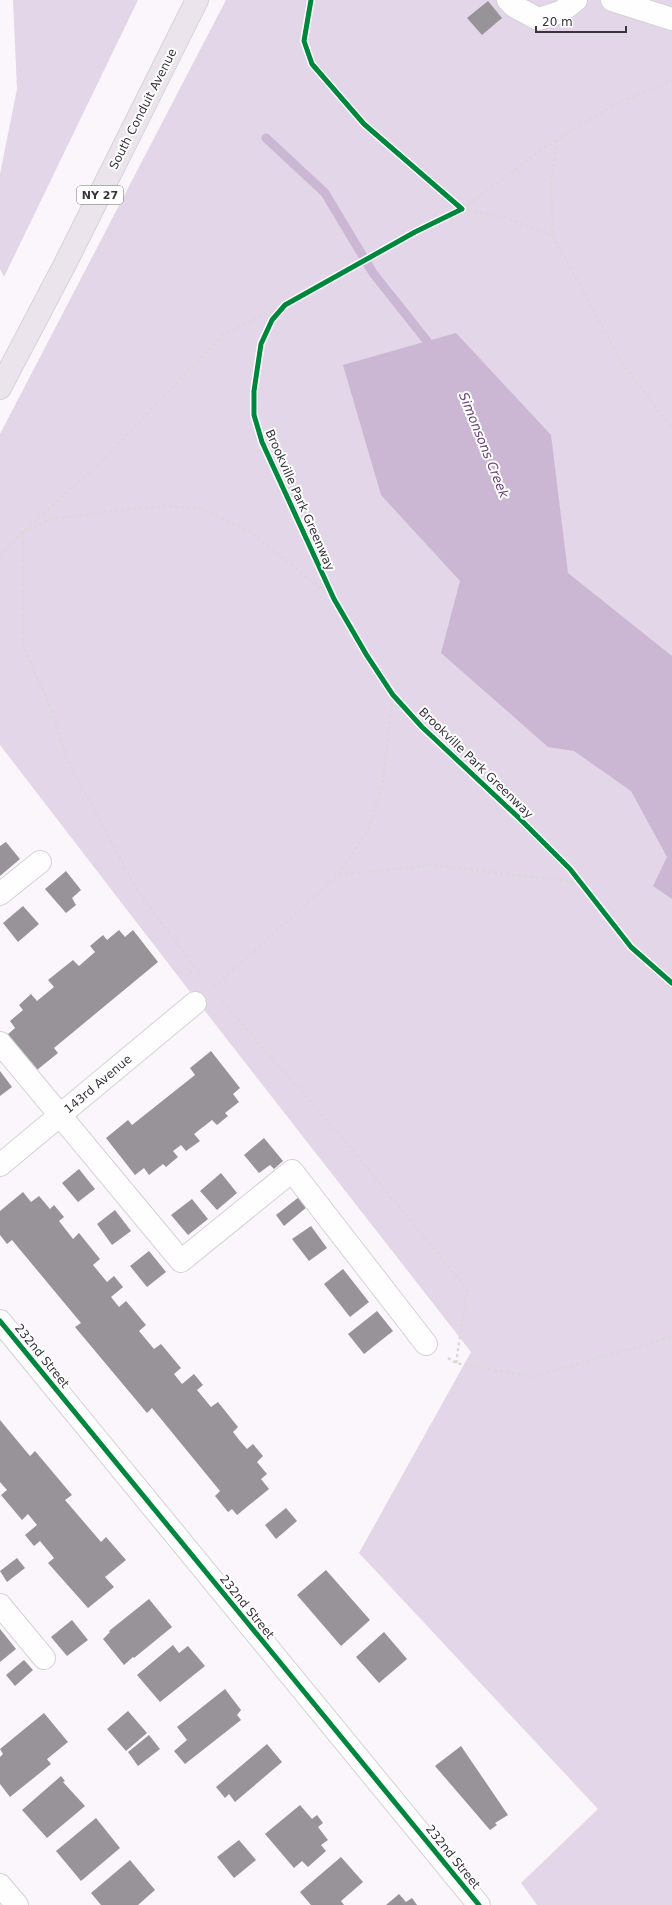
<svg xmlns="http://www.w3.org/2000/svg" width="672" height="1905" viewBox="0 0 672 1905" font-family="'DejaVu Sans',sans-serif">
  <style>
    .green { fill: #e3d6e8 }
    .water { fill: #cbb6d3 }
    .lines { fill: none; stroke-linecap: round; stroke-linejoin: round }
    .stream { stroke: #cbb6d3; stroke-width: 9 }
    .building { fill: #979398 }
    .minor-casing { stroke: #d5d1d6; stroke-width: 24 }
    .highway-casing { stroke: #d6d3d7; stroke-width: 24 }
    .path { stroke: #dad8db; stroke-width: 2.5; stroke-dasharray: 3 3; stroke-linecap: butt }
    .minor { stroke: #fefefe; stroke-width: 22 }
    .highway { stroke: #ebe4ed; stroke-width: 22 }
    .cycleway-casing { stroke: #fff; stroke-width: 8 }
    .cycleway { stroke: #00873e; stroke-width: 5 }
    .labels { text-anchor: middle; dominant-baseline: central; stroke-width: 4; stroke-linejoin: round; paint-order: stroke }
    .shield { fill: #fff; stroke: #757277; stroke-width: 1 }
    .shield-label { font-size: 11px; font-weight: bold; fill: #3a353d }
    .street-label { font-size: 12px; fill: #3a353d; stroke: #fff }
    .water-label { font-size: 13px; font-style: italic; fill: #6a4379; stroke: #fff }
  </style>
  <rect width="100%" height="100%" fill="#faf6fb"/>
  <!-- green -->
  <g class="green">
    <polygon points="13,0 138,0 4,277 0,269 0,174 17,89"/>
    <polygon points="226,0 672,0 672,1905 537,1905 521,1883 598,1809 359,1553 471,1352 201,1006 0,745 0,434"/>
  </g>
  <!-- water -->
  <polygon class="water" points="456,333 551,435 568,573 672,656 672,899 653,886 667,857 631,791 574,751 548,747 441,653 460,581 381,495 343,365"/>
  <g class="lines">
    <!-- stream -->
    <polyline class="stream" points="266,138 325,193 373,273 427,341 432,352"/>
  </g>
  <!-- building -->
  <g class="building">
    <polygon points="488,1 502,18 482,35 467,18"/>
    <polygon points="6,842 20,859 0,876 0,846"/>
    <polygon points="66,871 81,890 72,898 76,905 66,913 45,889"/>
    <polygon points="23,906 39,924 18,942 3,923"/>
    <polygon points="119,930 125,937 133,930 158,962 54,1048 58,1053 37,1070 7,1035 15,1028 10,1021 23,1010 19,1005 31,994 37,1001 54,987 48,980 73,960 79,966 95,952 90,946 103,935 107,940"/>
    <polygon points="211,1051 240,1088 233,1094 239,1102 225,1113 228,1116 217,1125 212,1120 194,1134 200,1141 186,1151 181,1145 173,1151 178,1157 166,1167 163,1164 149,1175 144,1168 135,1175 106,1138 128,1120 132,1125 195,1075 190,1068"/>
    <polygon points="0,1071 12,1087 0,1096"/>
    <polygon points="264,1138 283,1161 274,1169 270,1165 259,1173 244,1155"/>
    <polygon points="79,1169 95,1189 78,1202 62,1183"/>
    <polygon points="221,1173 237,1193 217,1210 200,1191"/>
    <polygon points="23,1192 31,1202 39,1196 50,1209 54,1205 64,1217 59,1221 73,1239 79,1233 100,1259 93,1265 107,1282 114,1276 123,1287 111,1297 119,1307 126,1301 146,1325 139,1331 154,1349 161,1344 181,1368 174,1374 182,1384 194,1374 203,1385 197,1390 211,1407 218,1402 238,1427 233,1432 240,1441 247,1449 253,1444 263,1456 257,1462 267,1474 261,1479 269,1489 237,1515 232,1509 228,1512 215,1496 220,1491 152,1408 147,1413 75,1327 81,1323 12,1240 7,1244 0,1235 0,1211"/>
    <polygon points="299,1197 307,1207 284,1226 276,1215"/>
    <polygon points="192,1199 208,1219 188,1235 171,1215"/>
    <polygon points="115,1210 131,1231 112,1245 97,1224"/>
    <polygon points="311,1226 327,1248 309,1261 292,1239"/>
    <polygon points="149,1251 166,1272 147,1287 130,1266"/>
    <polygon points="343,1269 369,1302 350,1317 324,1284"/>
    <polygon points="377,1311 393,1331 364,1354 348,1334"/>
    <polygon points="0,1420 30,1456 35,1451 72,1495 65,1500 101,1542 106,1537 126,1560 105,1577 114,1587 88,1608 48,1563 54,1558 40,1541 34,1546 25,1535 37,1525 28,1514 22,1520 1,1495 7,1490 0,1482"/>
    <polygon points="286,1508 297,1521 276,1539 265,1525"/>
    <polygon points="17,1558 25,1568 7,1582 0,1571"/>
    <polygon points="326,1570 370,1620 341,1646 297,1595"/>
    <polygon points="149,1599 172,1627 134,1658 133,1657 124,1665 103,1639 110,1632 109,1631"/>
    <polygon points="72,1620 88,1640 67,1656 51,1637"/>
    <polygon points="0,1629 16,1649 0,1662"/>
    <polygon points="384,1632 407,1659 379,1683 356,1657"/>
    <polygon points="173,1645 179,1653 188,1646 205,1666 160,1702 137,1675"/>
    <polygon points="24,1660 33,1670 15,1686 6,1675"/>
    <polygon points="225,1689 241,1710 237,1715 241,1720 185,1764 174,1751 187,1740 177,1727"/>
    <polygon points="128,1711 147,1733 126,1751 107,1729"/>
    <polygon points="44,1713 68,1742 47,1759 51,1764 10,1797 0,1784 0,1757 3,1754 0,1749"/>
    <polygon points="149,1735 160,1749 138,1766 128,1752"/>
    <polygon points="267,1744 282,1762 235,1802 229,1794 225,1798 216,1787"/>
    <polygon points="461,1746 508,1815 495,1823 497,1825 490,1830 435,1766"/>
    <polygon points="61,1776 65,1781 63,1782 85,1806 47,1838 22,1810"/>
    <polygon points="300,1805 312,1819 317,1815 323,1823 318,1827 328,1840 321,1845 326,1851 308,1867 302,1861 294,1868 265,1834"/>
    <polygon points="96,1818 120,1848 81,1881 56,1851"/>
    <polygon points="239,1840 256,1860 234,1878 217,1857"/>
    <polygon points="341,1857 363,1882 341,1901 344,1905 311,1905 300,1892"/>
    <polygon points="130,1860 155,1890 138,1905 101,1905 91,1893"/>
    <polygon points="399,1894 406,1902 412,1898 417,1905 386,1905"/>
  </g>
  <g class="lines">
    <defs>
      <g id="minor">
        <polyline points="508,0 514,6 538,19 561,12 576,0"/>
        <polyline points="612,0 672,19"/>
        <polyline points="0,894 40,862"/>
        <polyline points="0,1043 181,1261 292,1171 426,1344"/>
        <polyline points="0,1165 195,1003"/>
        <polyline points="0,1321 479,1905"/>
        <polyline points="0,1605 44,1658"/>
        <polyline points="0,1885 17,1905"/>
      </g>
      <polyline id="highway" points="0,388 65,264 197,0"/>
    </defs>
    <!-- minor casing -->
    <use href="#minor" class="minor-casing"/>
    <!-- highway casing -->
    <use href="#highway" class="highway-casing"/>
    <!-- path -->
    <g class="path">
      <polyline points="557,140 551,181 553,236 621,361 672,428"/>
      <polyline points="462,209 545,147 617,103 672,81"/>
      <polyline points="462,209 504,217 553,236"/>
      <polyline points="0,556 23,532 99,464 224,334 285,305"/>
      <polyline points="339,875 431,865 581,883"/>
      <polyline points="186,977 195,967"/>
      <polyline points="202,977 137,890 69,763 48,701 23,646 23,532 53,519 102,512 165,506 203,509 250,532 334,599"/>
      <polyline points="214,987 338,875 368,830 382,786 393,695"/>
      <polyline points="222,1001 344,1140 467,1289 456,1363"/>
      <polyline points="448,1358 456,1363 532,1377 672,1337"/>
    </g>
    <!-- minor -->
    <use href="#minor" class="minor"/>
    <!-- highway -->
    <use href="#highway" class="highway"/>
    <defs>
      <g id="cycleway">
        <polyline points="311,0 304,41 312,64 364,124 462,209 415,232 285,305 272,320 261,344 254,391 254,415 262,442 334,599 366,654 393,695 422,727 519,818 570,869 631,947 672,983"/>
        <polyline points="0,1321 479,1905"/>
      </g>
    </defs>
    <!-- cycleway casing -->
    <use href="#cycleway" class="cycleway-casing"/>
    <!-- cycleway -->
    <use href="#cycleway" class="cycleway"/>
  </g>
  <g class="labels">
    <!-- shield labels -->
    <rect class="shield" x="77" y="186" width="46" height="18" rx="3"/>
    <g class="shield-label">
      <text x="100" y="195">NY 27</text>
    </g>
    <!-- street labels -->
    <g class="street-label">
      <text transform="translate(143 109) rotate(-63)">South Conduit Avenue</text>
      <text transform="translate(300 500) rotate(66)">Brookville Park Greenway</text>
      <text transform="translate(476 763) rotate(44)">Brookville Park Greenway</text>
      <text transform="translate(98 1084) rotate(-40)">143rd Avenue</text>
      <text transform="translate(42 1356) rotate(51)">232nd Street</text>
      <text transform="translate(247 1607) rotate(51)">232nd Street</text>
      <text transform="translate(453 1857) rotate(51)">232nd Street</text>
    </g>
    <!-- water labels -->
    <g class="water-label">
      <text transform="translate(484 445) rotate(68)">Simonsons Creek</text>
    </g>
  </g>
  <!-- scale -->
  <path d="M536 26v6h90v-6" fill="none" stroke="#3a353d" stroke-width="2"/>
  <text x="542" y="26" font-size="12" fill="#3a353d" stroke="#ffffff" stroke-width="3" paint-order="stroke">20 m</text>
</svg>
